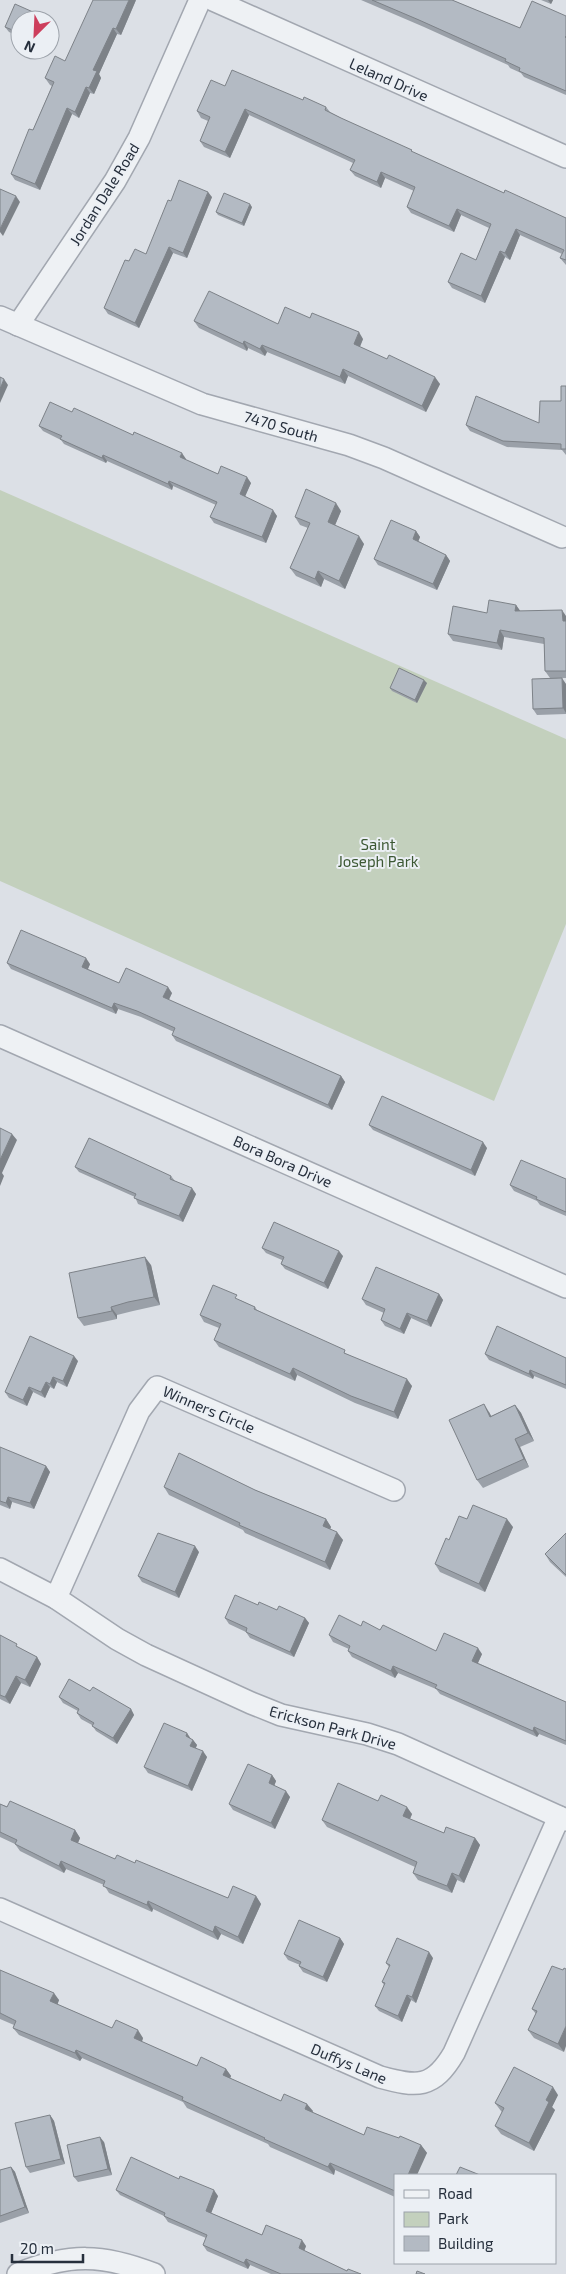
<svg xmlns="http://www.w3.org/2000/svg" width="566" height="2274" viewBox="0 0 566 2274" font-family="'Exo 2',sans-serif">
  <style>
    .green { fill: #c3d0bd }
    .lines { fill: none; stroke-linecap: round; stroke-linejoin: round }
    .street-casing { stroke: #a2a7b0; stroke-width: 24 }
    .street { stroke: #eef1f4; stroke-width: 21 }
    .wall { fill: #9aa0a8 }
    .shaded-wall { fill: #7d8288 }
    .building { fill: #b3bac3; stroke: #7d8288 }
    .labels { text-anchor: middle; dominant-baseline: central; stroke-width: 4; stroke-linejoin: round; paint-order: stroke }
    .street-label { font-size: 15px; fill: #262f3c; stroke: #ebeff4 }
    .park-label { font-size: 15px; fill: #3c5833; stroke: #ebeff4 }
  </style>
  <rect width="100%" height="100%" fill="#dce0e6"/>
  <!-- green -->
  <polygon class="green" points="0,490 566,739 566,924 494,1101 0,881"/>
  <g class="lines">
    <defs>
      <g id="street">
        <polyline points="213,0 566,157"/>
        <polyline points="0,317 202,404 349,445 384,458 562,537"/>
        <polyline points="18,325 115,181 139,138 200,0"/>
        <polyline points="0,1036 566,1287"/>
        <polyline points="0,1569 56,1598 117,1639 146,1655 251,1703 281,1715 367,1734 398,1744 566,1820"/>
        <polyline points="56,1598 139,1411 157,1387 394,1490"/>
        <path d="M0,1909l380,168c37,10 53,12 74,-24l105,-236"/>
        <path d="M18,2274c51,-21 85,-20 136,0"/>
      </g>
    </defs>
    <!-- street casing -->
    <use href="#street" class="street-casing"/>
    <!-- street -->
    <use href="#street" class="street"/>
  </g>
  <!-- wall -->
  <g class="wall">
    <polygon points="136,0 121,35 117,34 99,74 101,78 94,94 90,93 79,118 72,114 40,190 15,180 11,174 33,130 52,86 50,85 45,78"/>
    <polygon points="361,0 452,0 520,28 566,16 566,95 524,77 521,73 510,68 508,65 424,27"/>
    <polygon points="541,0 553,0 551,4"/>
    <polygon points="20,20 20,37 9,32 5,27"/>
    <polygon points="225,86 303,100 326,107 330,112 341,118 414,153 504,193 566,218 566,265 560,258 562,254 520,235 510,260 505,257 485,303 452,288 448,282 476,260 489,228 461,215 454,232 411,213 407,207 414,191 385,178 381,188 355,176 350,170 353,163 249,115 230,158 204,147 200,141 208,121 201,118 197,111"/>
    <polygon points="212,197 187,258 173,253 139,328 108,314 104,308 129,261 146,254 171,201"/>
    <polygon points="252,207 244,226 218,215 216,212"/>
    <polygon points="194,321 278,324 363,339 360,347 440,384 426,412 348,376 345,384 267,352 265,356 248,348 247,351 199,328"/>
    <polygon points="566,386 566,455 562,450 507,447 470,431 466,425 539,423 561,401"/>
    <polygon points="72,412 186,459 186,460 218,474 251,483 245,496 277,516 266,543 214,523 210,517 216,505 173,486 172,490 107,461 106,463 64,444 61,440 43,431 39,426"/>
    <polygon points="341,511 335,525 364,544 345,589 324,579 321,587 296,576 290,568 308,528 300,525 295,517"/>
    <polygon points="416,531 420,537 418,541 446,555 450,561 437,590 378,565 374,559"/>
    <polygon points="516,605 520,611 566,616 566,678 557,678 566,684 566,714 537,715 533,709 550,678 545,671 544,644 504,637 502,650 453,641 448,634 487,613"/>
    <polygon points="427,683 417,703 392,691 390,688"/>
    <polygon points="7,963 90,964 88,969 119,983 172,993 169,1000 341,1076 345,1082 332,1110 176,1041 172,1035 174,1032 141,1017 118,1009 116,1014 11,969"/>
    <polygon points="369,1125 487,1148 475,1176 373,1130"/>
    <polygon points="75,1167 171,1176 175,1181 196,1194 183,1222 138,1204 135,1197 79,1172"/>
    <polygon points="566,1179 566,1216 540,1205 537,1201 514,1191 510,1185"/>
    <polygon points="262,1248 343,1256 328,1289 285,1269 281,1264 282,1260 266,1253"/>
    <polygon points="151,1265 160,1305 133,1311 117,1315 117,1319 84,1326 78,1318"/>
    <polygon points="439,1294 443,1300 431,1327 411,1318 404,1334 385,1326 381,1320 384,1313 366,1305 362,1299"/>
    <polygon points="240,1300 255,1307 257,1310 412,1386 398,1419 355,1403 297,1375 295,1381 219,1347 214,1340 219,1328 204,1322 200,1315"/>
    <polygon points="485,1354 566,1358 566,1389 534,1376 533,1379 489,1360"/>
    <polygon points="78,1361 67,1387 57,1382 54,1389 50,1387 45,1398 33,1392 27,1406 9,1398 5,1392"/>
    <polygon points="515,1405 521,1413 534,1441 520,1447 529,1467 483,1488 477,1480 489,1412 491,1416"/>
    <polygon points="0,1448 46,1466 50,1472 34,1509 12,1502 10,1509 0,1505"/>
    <polygon points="164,1487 255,1490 326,1519 331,1527 330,1529 343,1540 330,1570 245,1533 243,1530 169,1495"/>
    <polygon points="467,1519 513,1527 485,1592 440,1572 435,1564 449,1540"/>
    <polygon points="566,1533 566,1577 550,1562 545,1554"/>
    <polygon points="199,1552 179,1598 142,1582 138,1576"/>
    <polygon points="258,1605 305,1618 309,1623 294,1657 250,1638 246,1632 229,1624 225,1618"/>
    <polygon points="361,1626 380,1630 436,1651 482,1654 478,1663 566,1702 566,1745 539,1734 537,1737 440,1694 436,1689 398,1673 395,1678 352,1657 348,1651 349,1649 333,1642 329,1635"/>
    <polygon points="0,1635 20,1649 37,1657 41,1664 30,1687 21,1683 10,1704 0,1699"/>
    <polygon points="90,1691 131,1709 134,1715 117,1744 96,1731 92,1725 81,1719 77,1713 78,1711 63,1703 59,1697"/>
    <polygon points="191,1739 193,1740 197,1745 196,1748 207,1757 192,1791 148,1773 144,1767"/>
    <polygon points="272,1775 276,1781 274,1786 290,1797 275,1829 233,1810 229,1804"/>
    <polygon points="378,1801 412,1814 410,1819 444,1833 475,1838 480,1845 464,1883 457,1880 452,1893 418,1880 413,1873 415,1867 327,1827 322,1820"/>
    <polygon points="0,1804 75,1830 80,1838 78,1843 115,1859 135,1863 228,1898 256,1896 261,1904 243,1944 221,1934 218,1940 153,1909 152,1912 109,1893 104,1885 66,1869 64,1873 20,1851 15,1844 0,1837"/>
    <polygon points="340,1938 344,1944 327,1982 303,1972 299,1966 300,1965 288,1960 284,1954"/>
    <polygon points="433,1958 416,2003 411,2000 402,2022 379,2011 375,2006 384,1985 382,1982 389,1967 386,1963"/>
    <polygon points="552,1966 564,2052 534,2038 528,2030 536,2014 532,2009"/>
    <polygon points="0,1970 59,2000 57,2004 112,2028 143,2038 142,2042 197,2066 226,2069 231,2076 230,2078 281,2101 313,2111 312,2112 364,2135 399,2138 421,2145 427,2153 395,2175 395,2197 335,2170 334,2175 270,2147 268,2144 187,2108 183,2102 82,2058 80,2061 19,2035 13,2028 14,2025 0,2019"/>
    <polygon points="558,2095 552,2107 555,2110 534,2151 501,2134 495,2126 502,2112 501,2111 495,2103"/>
    <polygon points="50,2115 54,2121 65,2164 30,2173 26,2167"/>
    <polygon points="104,2142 112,2175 78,2182 74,2177"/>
    <polygon points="11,2167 15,2172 29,2213 0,2223 0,2170"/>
    <polygon points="179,2179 218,2196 211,2213 262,2235 306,2246 304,2251 347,2271 361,2274 271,2274 250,2265 248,2269 207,2251 203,2245 206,2238 168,2222 164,2216 120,2195 116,2190"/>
  </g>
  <!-- shaded-wall -->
  <g class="shaded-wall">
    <polygon points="129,0 136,0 121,35 116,29"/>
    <polygon points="548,0 553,0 551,4"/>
    <polygon points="113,28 117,34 99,74 101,78 94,94 89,88 93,70"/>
    <polygon points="86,87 90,93 79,118 75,112"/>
    <polygon points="67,108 72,114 40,190 35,184"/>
    <polygon points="245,109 249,115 230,158 225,152"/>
    <polygon points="381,172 385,178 381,188 377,182"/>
    <polygon points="208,192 212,197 187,258 183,253"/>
    <polygon points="16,196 20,202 3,236 0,232 0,229"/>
    <polygon points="250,204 252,207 244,226 242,223"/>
    <polygon points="457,209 461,215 454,232 449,226"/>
    <polygon points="516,229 520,235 510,260 505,253"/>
    <polygon points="169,247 173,253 139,328 135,323"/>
    <polygon points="500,251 505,257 485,303 481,296"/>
    <polygon points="359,332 363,339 358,351 354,344"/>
    <polygon points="244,341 248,348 247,351 243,344"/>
    <polygon points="262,345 267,352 265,356 260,349"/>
    <polygon points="343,369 348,376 345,384 340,377"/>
    <polygon points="435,377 440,384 426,412 422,406"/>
    <polygon points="4,379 8,385 0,403 0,389"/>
    <polygon points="182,453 186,459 184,463 180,457"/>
    <polygon points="103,455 107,461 106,463 102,458"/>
    <polygon points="247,477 251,483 244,499 240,494"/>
    <polygon points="169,481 173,486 172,490 168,484"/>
    <polygon points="336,503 341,511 333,530 328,522"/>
    <polygon points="273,510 277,516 266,543 262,537"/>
    <polygon points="416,531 420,537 417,545 413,539"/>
    <polygon points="359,536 364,544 345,589 339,581"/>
    <polygon points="446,555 450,561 437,590 433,584"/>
    <polygon points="318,571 324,579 321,587 315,579"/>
    <polygon points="516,605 521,612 515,611"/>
    <polygon points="562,610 566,616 566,626 563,621"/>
    <polygon points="500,630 504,637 502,650 497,643"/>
    <polygon points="562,678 566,684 566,713 563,708"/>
    <polygon points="424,680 427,683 417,703 415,700"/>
    <polygon points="86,958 90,964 86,973 82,967"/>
    <polygon points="168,987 172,993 167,1003 163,997"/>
    <polygon points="114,1003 118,1009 116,1014 112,1008"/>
    <polygon points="341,1076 345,1082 332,1110 328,1105"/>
    <polygon points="12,1134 17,1140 2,1173 4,1176 0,1186 0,1160"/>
    <polygon points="483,1142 487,1148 475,1176 471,1170"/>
    <polygon points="192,1188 196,1194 183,1222 179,1216"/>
    <polygon points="339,1251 343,1256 328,1289 324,1283"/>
    <polygon points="145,1257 151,1265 160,1305 154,1297"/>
    <polygon points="439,1294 443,1300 431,1327 427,1321"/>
    <polygon points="111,1307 117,1315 117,1319 112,1311"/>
    <polygon points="407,1313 411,1318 404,1334 400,1329"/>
    <polygon points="74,1356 78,1361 67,1387 63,1381"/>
    <polygon points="293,1368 297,1375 295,1381 290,1374"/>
    <polygon points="530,1370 534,1376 533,1379 529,1374"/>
    <polygon points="53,1377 57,1382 54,1389 50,1384"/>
    <polygon points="407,1379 412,1386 398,1419 394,1412"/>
    <polygon points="46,1382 50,1387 45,1398 41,1392"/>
    <polygon points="29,1387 33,1392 27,1406 23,1400"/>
    <polygon points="484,1404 489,1412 496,1425 490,1417"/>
    <polygon points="515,1405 521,1413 534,1441 528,1433"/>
    <polygon points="515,1439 520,1447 529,1467 524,1459"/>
    <polygon points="46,1466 50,1472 34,1509 30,1503"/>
    <polygon points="8,1497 12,1502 10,1509 6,1503"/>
    <polygon points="326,1519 331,1527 328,1534 323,1526"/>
    <polygon points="507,1519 513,1527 485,1592 479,1584"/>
    <polygon points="337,1532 343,1540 330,1570 325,1562"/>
    <polygon points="195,1546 199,1552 179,1598 175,1592"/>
    <polygon points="305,1618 309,1623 294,1657 290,1652"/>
    <polygon points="478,1648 482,1654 476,1667 472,1661"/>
    <polygon points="37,1657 41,1664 30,1687 25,1680"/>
    <polygon points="393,1666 398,1673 395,1678 391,1671"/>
    <polygon points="16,1676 21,1683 10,1704 5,1697"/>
    <polygon points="131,1709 134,1715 117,1744 113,1738"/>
    <polygon points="534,1727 539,1734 537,1737 533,1731"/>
    <polygon points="187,1733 191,1739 190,1742 186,1736"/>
    <polygon points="193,1740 197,1745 194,1751 190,1746"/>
    <polygon points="203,1751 207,1757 192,1791 188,1786"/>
    <polygon points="272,1775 276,1781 273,1789 269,1783"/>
    <polygon points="286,1791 290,1797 275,1829 271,1823"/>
    <polygon points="407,1807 412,1814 408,1823 403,1816"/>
    <polygon points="75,1830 80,1838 76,1847 71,1840"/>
    <polygon points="475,1838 480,1845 464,1883 459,1876"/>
    <polygon points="61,1861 66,1869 64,1873 59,1866"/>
    <polygon points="452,1873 457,1880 452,1893 447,1886"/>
    <polygon points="256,1896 261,1904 243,1944 238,1937"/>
    <polygon points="148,1901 153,1909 152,1912 147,1905"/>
    <polygon points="215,1926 221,1934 218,1940 213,1932"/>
    <polygon points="340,1938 344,1944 327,1982 323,1977"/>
    <polygon points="429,1952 433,1958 416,2003 412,1997"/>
    <polygon points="54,1993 59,2000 56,2009 50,2001"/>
    <polygon points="407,1995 411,2000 402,2022 398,2016"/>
    <polygon points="566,2026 566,2046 564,2052 558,2044"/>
    <polygon points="138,2030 143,2038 140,2046 134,2038"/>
    <polygon points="76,2050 82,2058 80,2061 75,2053"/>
    <polygon points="226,2069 231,2076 228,2083 223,2075"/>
    <polygon points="553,2087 558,2095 552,2107 555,2110 534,2151 529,2143 546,2100"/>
    <polygon points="307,2104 313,2111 310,2117 305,2109"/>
    <polygon points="50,2115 54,2121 65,2164 61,2159"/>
    <polygon points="100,2137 104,2142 112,2175 108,2169"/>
    <polygon points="421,2145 427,2153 417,2175 408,2175"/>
    <polygon points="330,2163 335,2170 334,2175 328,2167"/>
    <polygon points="11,2167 15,2172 29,2213 25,2207"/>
    <polygon points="214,2190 218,2196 210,2216 206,2211"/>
    <polygon points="302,2240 306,2246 303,2254 299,2248"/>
    <polygon points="246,2259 250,2265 248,2269 244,2263"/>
  </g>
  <!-- building -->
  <g class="building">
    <polygon points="93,0 129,0 116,29 113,28 93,70 97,71 89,88 86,87 75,112 67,108 35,184 11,174 29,129 33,130 54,82 45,78 55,56 65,61"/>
    <polygon points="372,0 452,0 520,28 532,1 566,16 566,36 565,37 566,38 566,91 519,71 520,68 505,61 506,59 419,20"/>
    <polygon points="15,4 42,16 41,20 20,20 20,33 5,27"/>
    <polygon points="232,70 303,100 304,97 326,107 325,110 341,118 412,150 411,151 504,193 505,190 566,218 566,260 560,258 564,250 516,229 505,253 500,251 481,296 448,282 461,253 476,260 491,224 457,209 449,226 407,207 415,187 381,172 377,182 350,170 355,160 245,109 225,152 200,141 210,117 197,111 211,80 225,86"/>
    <polygon points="179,180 208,192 183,253 169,247 135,323 104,308 125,260 129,261 135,249 146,254 168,200 171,201"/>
    <polygon points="0,189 16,196 0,229"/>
    <polygon points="224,193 250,204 242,223 216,212"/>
    <polygon points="209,291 278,324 285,307 310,318 312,313 359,332 354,344 387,359 389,355 435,377 422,406 343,369 340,377 262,345 260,349 244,341 243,344 194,321"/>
    <polygon points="0,377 4,379 0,389"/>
    <polygon points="561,386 566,386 566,449 561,449 561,444 503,441 466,425 476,396 539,423 540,401 561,401"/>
    <polygon points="50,402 72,412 74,408 133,435 134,432 182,453 180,457 218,474 221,466 247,477 240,494 273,510 262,537 210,517 217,502 169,481 168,484 103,455 102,458 60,439 62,436 39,426"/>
    <polygon points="306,489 336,503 328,522 359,536 339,581 318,571 315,579 290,568 310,523 295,517"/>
    <polygon points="391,520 416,531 413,539 446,555 433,584 374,559"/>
    <polygon points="489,600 516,605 515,611 562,610 563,621 566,621 566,671 545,671 544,638 500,630 497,643 448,634 453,606 487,613"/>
    <polygon points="399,668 424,680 415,700 390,688"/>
    <polygon points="562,678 563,708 533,709 532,679"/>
    <polygon points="21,930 86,958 82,967 119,983 126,968 168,987 163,997 341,1076 328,1105 172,1035 175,1028 137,1011 114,1003 112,1008 7,963"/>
    <polygon points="382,1096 483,1142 471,1170 369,1125"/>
    <polygon points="0,1128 12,1134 0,1160"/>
    <polygon points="89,1138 171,1176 170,1179 192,1188 179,1216 134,1198 136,1194 75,1167"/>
    <polygon points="521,1160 566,1179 566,1212 536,1199 537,1197 510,1185"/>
    <polygon points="274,1222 339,1251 324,1283 281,1264 284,1257 262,1248"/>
    <polygon points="145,1257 154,1297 128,1302 111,1307 112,1311 78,1318 69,1273"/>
    <polygon points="376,1267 439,1294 427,1321 407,1313 400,1329 381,1320 385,1309 362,1299"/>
    <polygon points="213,1285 237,1295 235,1298 255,1307 254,1309 345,1350 344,1353 407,1379 394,1412 351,1396 293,1368 290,1374 214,1340 221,1324 200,1315"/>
    <polygon points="497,1326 566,1358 566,1385 530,1370 529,1374 485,1354"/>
    <polygon points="30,1336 74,1356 63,1381 53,1377 50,1384 46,1382 41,1392 29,1387 23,1400 5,1392"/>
    <polygon points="484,1404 490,1417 515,1405 528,1433 515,1439 524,1459 477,1480 449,1420"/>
    <polygon points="0,1447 46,1466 30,1503 8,1497 6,1503 0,1501"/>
    <polygon points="179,1453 255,1490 326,1519 323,1526 337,1532 325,1562 239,1525 240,1523 164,1487"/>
    <polygon points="473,1505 507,1519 479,1584 435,1564 446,1538 449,1540 459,1516 467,1519"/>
    <polygon points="158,1533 195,1546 175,1592 138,1576"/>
    <polygon points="566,1533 566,1575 545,1554"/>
    <polygon points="235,1595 258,1605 259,1602 277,1610 279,1606 305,1618 290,1652 246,1632 247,1628 225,1618"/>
    <polygon points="339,1615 361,1626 363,1621 380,1630 383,1625 436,1651 444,1633 478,1648 472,1661 566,1702 566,1741 534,1727 533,1731 435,1688 437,1685 393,1666 391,1671 348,1651 350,1646 329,1635"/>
    <polygon points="0,1635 17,1644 16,1646 37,1657 25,1680 16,1676 5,1697 0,1695"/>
    <polygon points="69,1679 90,1691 93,1687 131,1709 113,1738 92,1726 94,1723 77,1713 79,1709 59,1697"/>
    <polygon points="164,1723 187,1733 186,1736 193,1740 190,1746 203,1751 188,1786 144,1767"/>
    <polygon points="248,1764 272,1775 269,1783 286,1791 271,1823 229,1804"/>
    <polygon points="338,1783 378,1801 381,1795 407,1807 403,1816 444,1833 446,1827 475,1838 459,1876 452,1873 447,1886 413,1873 417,1862 322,1820"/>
    <polygon points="10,1801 75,1830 71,1840 115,1859 117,1855 135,1863 136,1860 228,1898 233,1886 256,1896 238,1937 215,1926 213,1932 148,1901 147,1905 103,1886 105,1881 61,1861 59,1866 15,1844 17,1840 0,1832 0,1804 7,1807"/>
    <polygon points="299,1920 340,1938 323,1977 299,1966 301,1962 284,1954"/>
    <polygon points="397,1938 429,1952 412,1997 407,1995 398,2016 375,2006 385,1983 382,1982 390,1965 386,1963"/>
    <polygon points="552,1966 563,1970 564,1968 566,1969 566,2026 558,2044 528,2030 537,2011 532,2009"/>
    <polygon points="0,1970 54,1993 50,2001 112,2028 116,2020 138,2030 134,2038 197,2066 201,2057 226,2069 223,2075 281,2101 284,2094 307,2104 305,2109 364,2135 367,2127 399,2138 400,2136 421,2145 408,2175 395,2175 395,2191 330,2163 328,2167 264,2139 265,2138 182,2100 183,2097 76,2050 75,2053 13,2028 16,2021 0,2013"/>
    <polygon points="514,2067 553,2087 546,2100 549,2102 529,2143 495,2126 504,2108 495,2103"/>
    <polygon points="50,2115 61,2159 26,2167 15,2123"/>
    <polygon points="100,2137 108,2169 74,2177 67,2145"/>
    <polygon points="131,2157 179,2179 180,2176 214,2190 206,2211 262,2235 266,2225 302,2240 299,2248 347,2271 348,2269 361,2274 281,2274 246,2259 244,2263 203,2245 207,2235 164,2216 165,2213 116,2190"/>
    <polygon points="11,2167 25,2207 0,2216 0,2170"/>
    <polygon points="460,2167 480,2175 456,2175"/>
    <polygon points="417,2271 425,2274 416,2274"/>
  </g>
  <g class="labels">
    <!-- street labels -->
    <g class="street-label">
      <text transform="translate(389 79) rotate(24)">Leland Drive</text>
      <text transform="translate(104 194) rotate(-58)">Jordan Dale Road</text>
      <text transform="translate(281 426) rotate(16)">7470 South</text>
      <text transform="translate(283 1161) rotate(24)">Bora Bora Drive</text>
      <text transform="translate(209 1409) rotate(23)">Winners Circle</text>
      <text transform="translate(333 1727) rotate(15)">Erickson Park Drive</text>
      <text transform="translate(349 2063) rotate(23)">Duffys Lane</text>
    </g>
    <!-- park labels -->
    <g class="park-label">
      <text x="378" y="844">Saint<tspan x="378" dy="17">Joseph Park</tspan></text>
    </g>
  </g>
  <!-- legend -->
  <rect x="394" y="2174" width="162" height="90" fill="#ebeff4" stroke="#9ca2aa"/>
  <rect x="404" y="2190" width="25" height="8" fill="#eef1f4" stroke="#9ca2aa"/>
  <text x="438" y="2199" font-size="15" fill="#262f3c">Road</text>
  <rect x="404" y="2212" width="25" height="15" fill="#c3d0bd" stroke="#9ca2aa"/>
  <text x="438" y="2224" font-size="15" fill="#262f3c">Park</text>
  <rect x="404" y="2236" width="25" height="15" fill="#b3bac3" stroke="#9ca2aa"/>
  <text x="438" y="2249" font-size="15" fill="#262f3c">Building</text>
  <!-- north arrow -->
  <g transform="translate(35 35) rotate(204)"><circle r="24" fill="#ebeff4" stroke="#9ca2aa"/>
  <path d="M0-4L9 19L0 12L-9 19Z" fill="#cd3e5c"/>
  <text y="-8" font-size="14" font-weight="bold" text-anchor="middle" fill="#262f3c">N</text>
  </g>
  <!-- scale -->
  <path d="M12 2254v8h71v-8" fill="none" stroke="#262f3c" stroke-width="2.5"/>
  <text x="20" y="2254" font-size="15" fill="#262f3c" stroke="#ebeff4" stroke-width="4" paint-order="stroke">20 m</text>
</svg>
